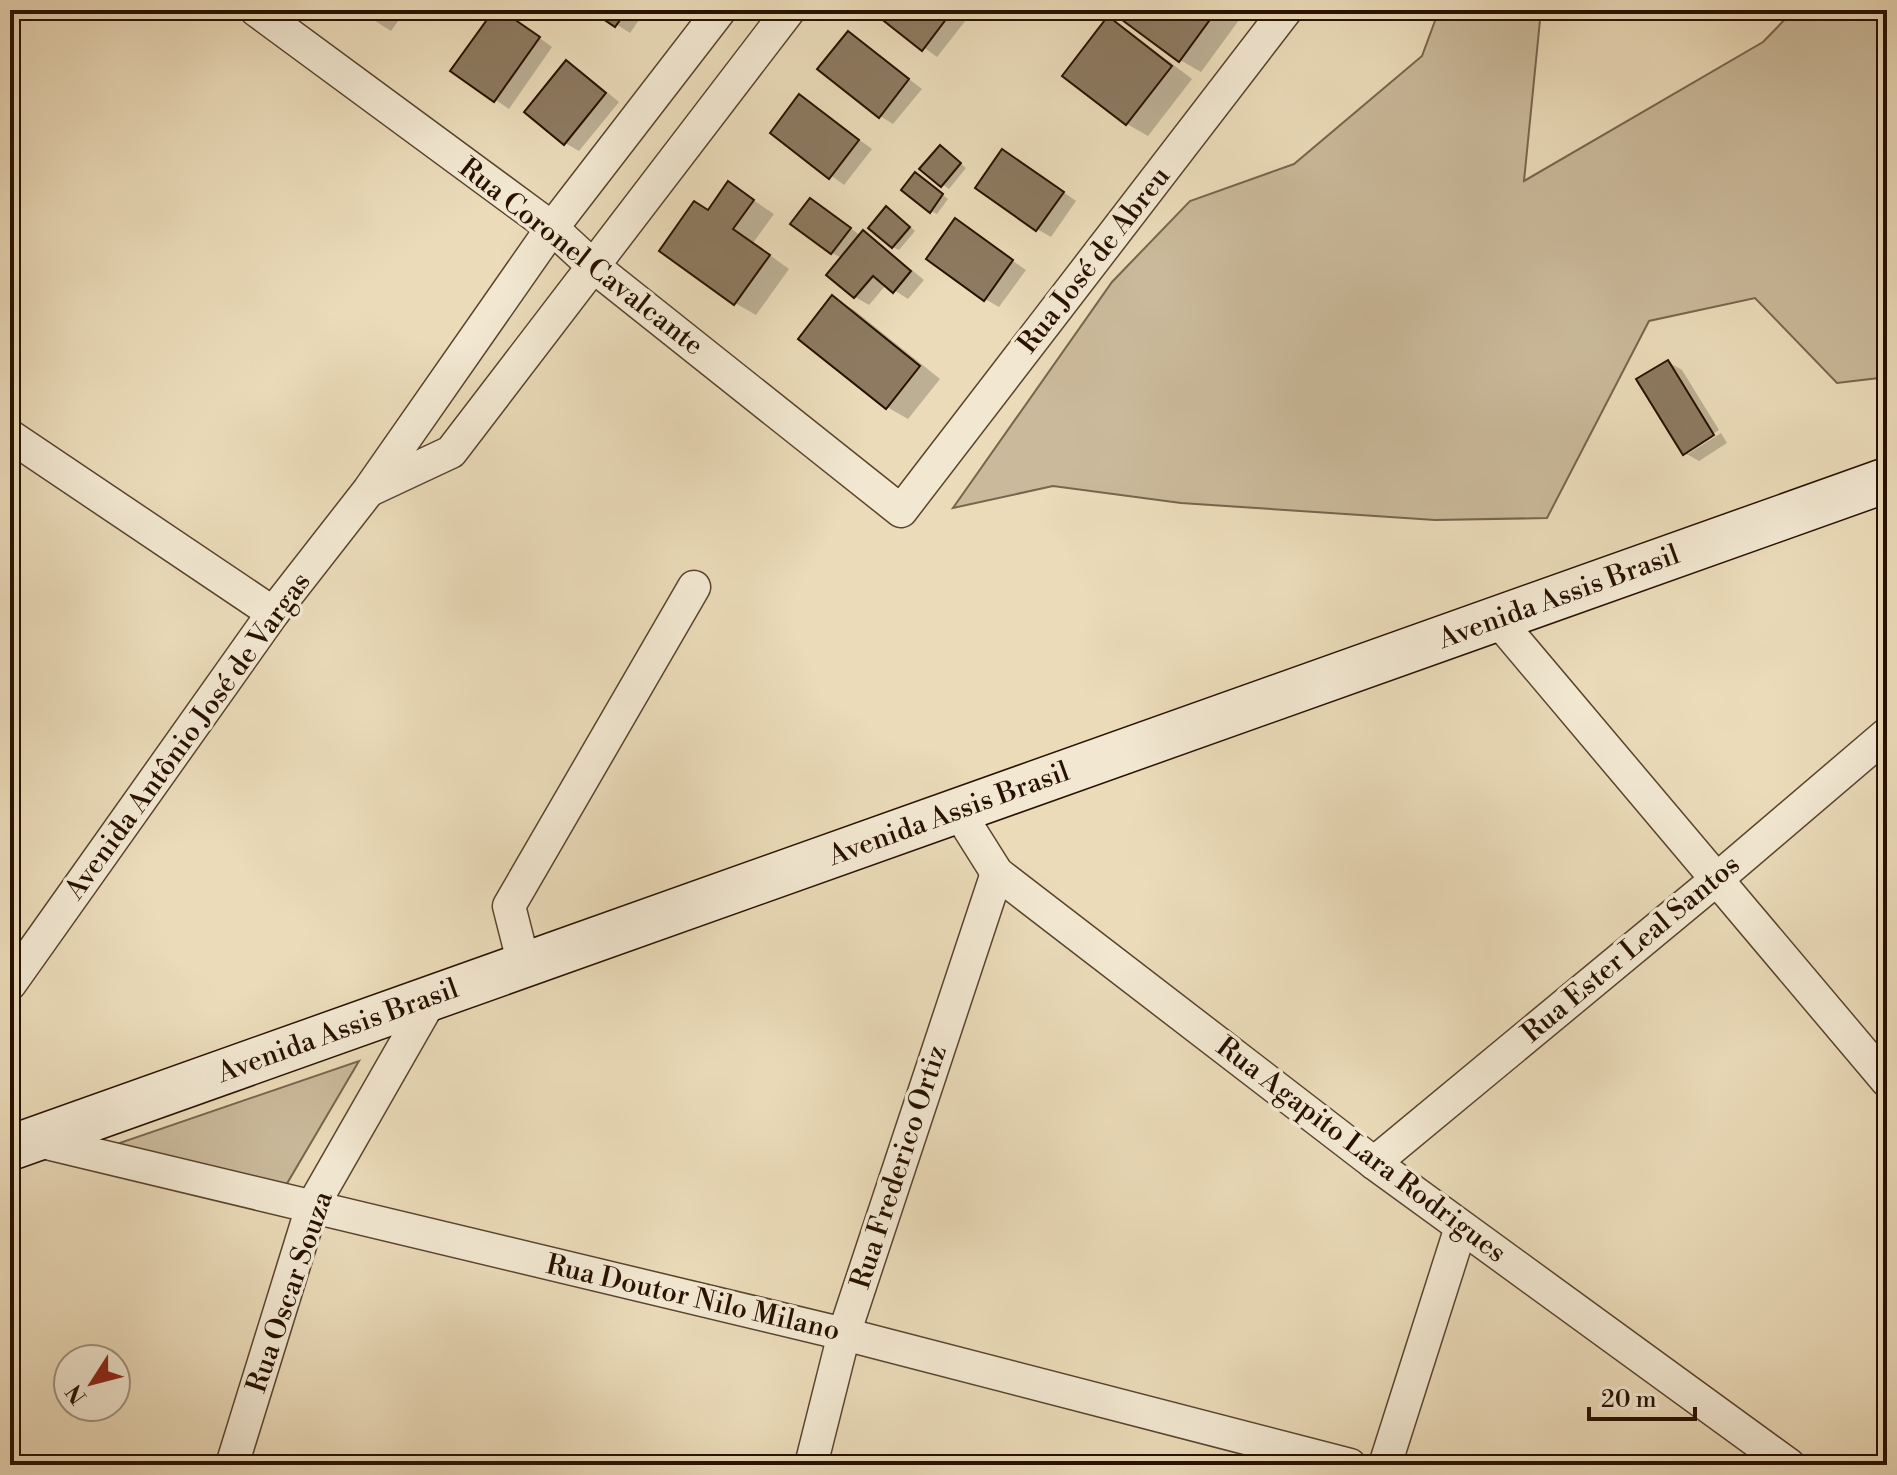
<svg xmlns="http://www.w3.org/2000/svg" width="1897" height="1475" viewBox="0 0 1897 1475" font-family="'Libre Bodoni',serif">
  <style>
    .green { fill: #cab99a; stroke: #79654d; stroke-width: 2 }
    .shadow { fill: #0003 }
    .building { fill: #8d7a60; stroke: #281100; stroke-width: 2 }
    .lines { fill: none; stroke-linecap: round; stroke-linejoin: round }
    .minor-casing { stroke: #59442e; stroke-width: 35 }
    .secondary-casing { stroke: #281100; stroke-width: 47 }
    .minor { stroke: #f2e8d2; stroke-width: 32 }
    .secondary { stroke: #f2e8d2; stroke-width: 44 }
    .labels { text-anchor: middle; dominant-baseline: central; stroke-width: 7; stroke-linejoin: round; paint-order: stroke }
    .street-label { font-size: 28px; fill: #281100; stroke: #f2e8d2 }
  </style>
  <rect width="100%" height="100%" fill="#ebdbb9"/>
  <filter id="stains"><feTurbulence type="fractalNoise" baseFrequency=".0025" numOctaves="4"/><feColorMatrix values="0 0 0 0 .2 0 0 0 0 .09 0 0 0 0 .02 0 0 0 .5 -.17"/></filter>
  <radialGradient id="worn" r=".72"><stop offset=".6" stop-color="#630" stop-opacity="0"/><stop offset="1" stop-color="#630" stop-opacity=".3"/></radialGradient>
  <!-- green -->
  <g class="green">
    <polygon points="1439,10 1541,10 1524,181 1763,42 1794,10 1887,10 1887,377 1837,383 1755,298 1649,321 1547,518 1435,520 1181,503 1053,486 953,508 1112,282 1190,201 1294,164 1422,56"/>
    <polygon points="359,1061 282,1192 105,1148"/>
  </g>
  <!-- shadow -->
  <g class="shadow">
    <polygon points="358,10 406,10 391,31"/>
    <polygon points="496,10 511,17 552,47 509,109 453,71"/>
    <polygon points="594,10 646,10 630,33"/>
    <polygon points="873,10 953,10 966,20 937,57"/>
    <polygon points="1119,10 1233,10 1242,16 1201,72 1180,60"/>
    <polygon points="1108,19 1129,31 1192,79 1148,136 1127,124 1064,75"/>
    <polygon points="848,33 922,89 893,124 880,116"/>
    <polygon points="566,62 580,70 619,102 579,151 565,143"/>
    <polygon points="800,97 872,149 844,185 772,132"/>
    <polygon points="946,151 966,168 949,189 922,169"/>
    <polygon points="1016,159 1076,201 1051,237 1037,229"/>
    <polygon points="922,178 948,199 937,214 931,211"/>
    <polygon points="729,184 774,214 753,243 789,269 756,315 735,303 709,212"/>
    <polygon points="824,208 861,236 864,233 877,241 924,280 908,299 886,285 869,305 855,297 842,258 832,253"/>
    <polygon points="893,212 915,231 899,250 893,247"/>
    <polygon points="956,221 1026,270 999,307 985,299"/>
    <polygon points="833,298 854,310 940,379 908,419 887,407"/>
    <polygon points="1668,362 1682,370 1719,430 1688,449 1688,454 1721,433 1727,443 1699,461 1685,453"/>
  </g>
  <!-- building -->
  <g class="building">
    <polygon points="494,10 501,10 540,37 494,102 450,71"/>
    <polygon points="590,10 627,10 615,27"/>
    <polygon points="870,10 953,10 922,51"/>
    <polygon points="1116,10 1217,10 1179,62 1114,14"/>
    <polygon points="1108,16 1172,66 1126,125 1062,76"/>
    <polygon points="848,31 909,79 879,118 817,69"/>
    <polygon points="566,60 606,93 564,145 524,112"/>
    <polygon points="799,94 859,140 829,179 770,133"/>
    <polygon points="940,145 961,163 941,187 919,169"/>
    <polygon points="1002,149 1064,192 1036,231 975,188"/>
    <polygon points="915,172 943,194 930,213 901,190"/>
    <polygon points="728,181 754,200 733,229 770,255 734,305 659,251 694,201 708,210"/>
    <polygon points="810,198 851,228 831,254 790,224"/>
    <polygon points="886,206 910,227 892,248 868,228"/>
    <polygon points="955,218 1013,260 984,301 926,259"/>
    <polygon points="863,230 911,271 893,293 873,276 854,298 826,275"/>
    <polygon points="832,295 920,366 886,409 798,339"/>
    <polygon points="1668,360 1714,435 1683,455 1636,379"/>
  </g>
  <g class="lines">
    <defs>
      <g id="minor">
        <polyline points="256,10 552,228 593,266 901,511 1286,10"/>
        <polyline points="10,436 273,613"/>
        <polyline points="372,489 451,452 789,10"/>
        <polyline points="1497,619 1887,1081"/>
        <polyline points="958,811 997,873 1374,1163 1789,1465"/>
        <polyline points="524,965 509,906 694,587"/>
        <polyline points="10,984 273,613 369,490 552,228 720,10"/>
        <polyline points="34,1140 844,1334 1350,1465"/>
        <polyline points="1374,1163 1717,879 1887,734"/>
        <polyline points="232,1465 312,1207 431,999"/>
        <polyline points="811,1465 844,1334 997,873"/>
        <polyline points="1385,1465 1461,1227"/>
      </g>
      <polyline id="secondary" points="10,1148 1887,480"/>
    </defs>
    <!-- minor casing -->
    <use href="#minor" class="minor-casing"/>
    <!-- secondary casing -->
    <use href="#secondary" class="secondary-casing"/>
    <!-- minor -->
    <use href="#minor" class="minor"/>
    <!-- secondary -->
    <use href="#secondary" class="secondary"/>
  </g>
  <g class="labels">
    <!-- street labels -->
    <g class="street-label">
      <text transform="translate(581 257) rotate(38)">Rua Coronel Cavalcante</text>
      <text transform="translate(1094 260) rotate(-52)">Rua José de Abreu</text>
      <text transform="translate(1559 597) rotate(-20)">Avenida Assis Brasil</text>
      <text transform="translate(188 736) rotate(-54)">Avenida Antônio José de Vargas</text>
      <text transform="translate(949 814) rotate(-20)">Avenida Assis Brasil</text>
      <text transform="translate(1631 949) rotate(-40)">Rua Ester Leal Santos</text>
      <text transform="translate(338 1031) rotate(-20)">Avenida Assis Brasil</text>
      <text transform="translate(1361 1150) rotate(37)">Rua Agapito Lara Rodrigues</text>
      <text transform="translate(899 1167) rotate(-72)">Rua Frederico Ortiz</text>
      <text transform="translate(290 1292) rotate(-71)">Rua Oscar Souza</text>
      <text transform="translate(693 1298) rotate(13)">Rua Doutor Nilo Milano</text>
    </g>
  </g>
  <!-- margin -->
  <rect width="1897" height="1475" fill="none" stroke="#ebdbb9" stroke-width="40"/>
  <rect x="12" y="12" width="1873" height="1451" fill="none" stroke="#281100" stroke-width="4"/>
  <rect x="20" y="20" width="1857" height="1435" fill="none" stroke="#281100" stroke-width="2"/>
  <!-- north arrow -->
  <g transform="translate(92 1383) rotate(234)"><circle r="38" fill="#f2e8d2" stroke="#a1927e" stroke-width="2"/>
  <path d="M0-6L14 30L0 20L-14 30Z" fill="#8f2418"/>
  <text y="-12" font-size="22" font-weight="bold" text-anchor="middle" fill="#281100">N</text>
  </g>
  <!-- scale -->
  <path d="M1589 1407v12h106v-12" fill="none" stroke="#281100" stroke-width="4"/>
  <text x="1601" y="1407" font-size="24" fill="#281100" stroke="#f2e8d2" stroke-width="6" paint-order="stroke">20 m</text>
  <rect width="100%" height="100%" filter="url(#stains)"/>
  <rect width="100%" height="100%" fill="url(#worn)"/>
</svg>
